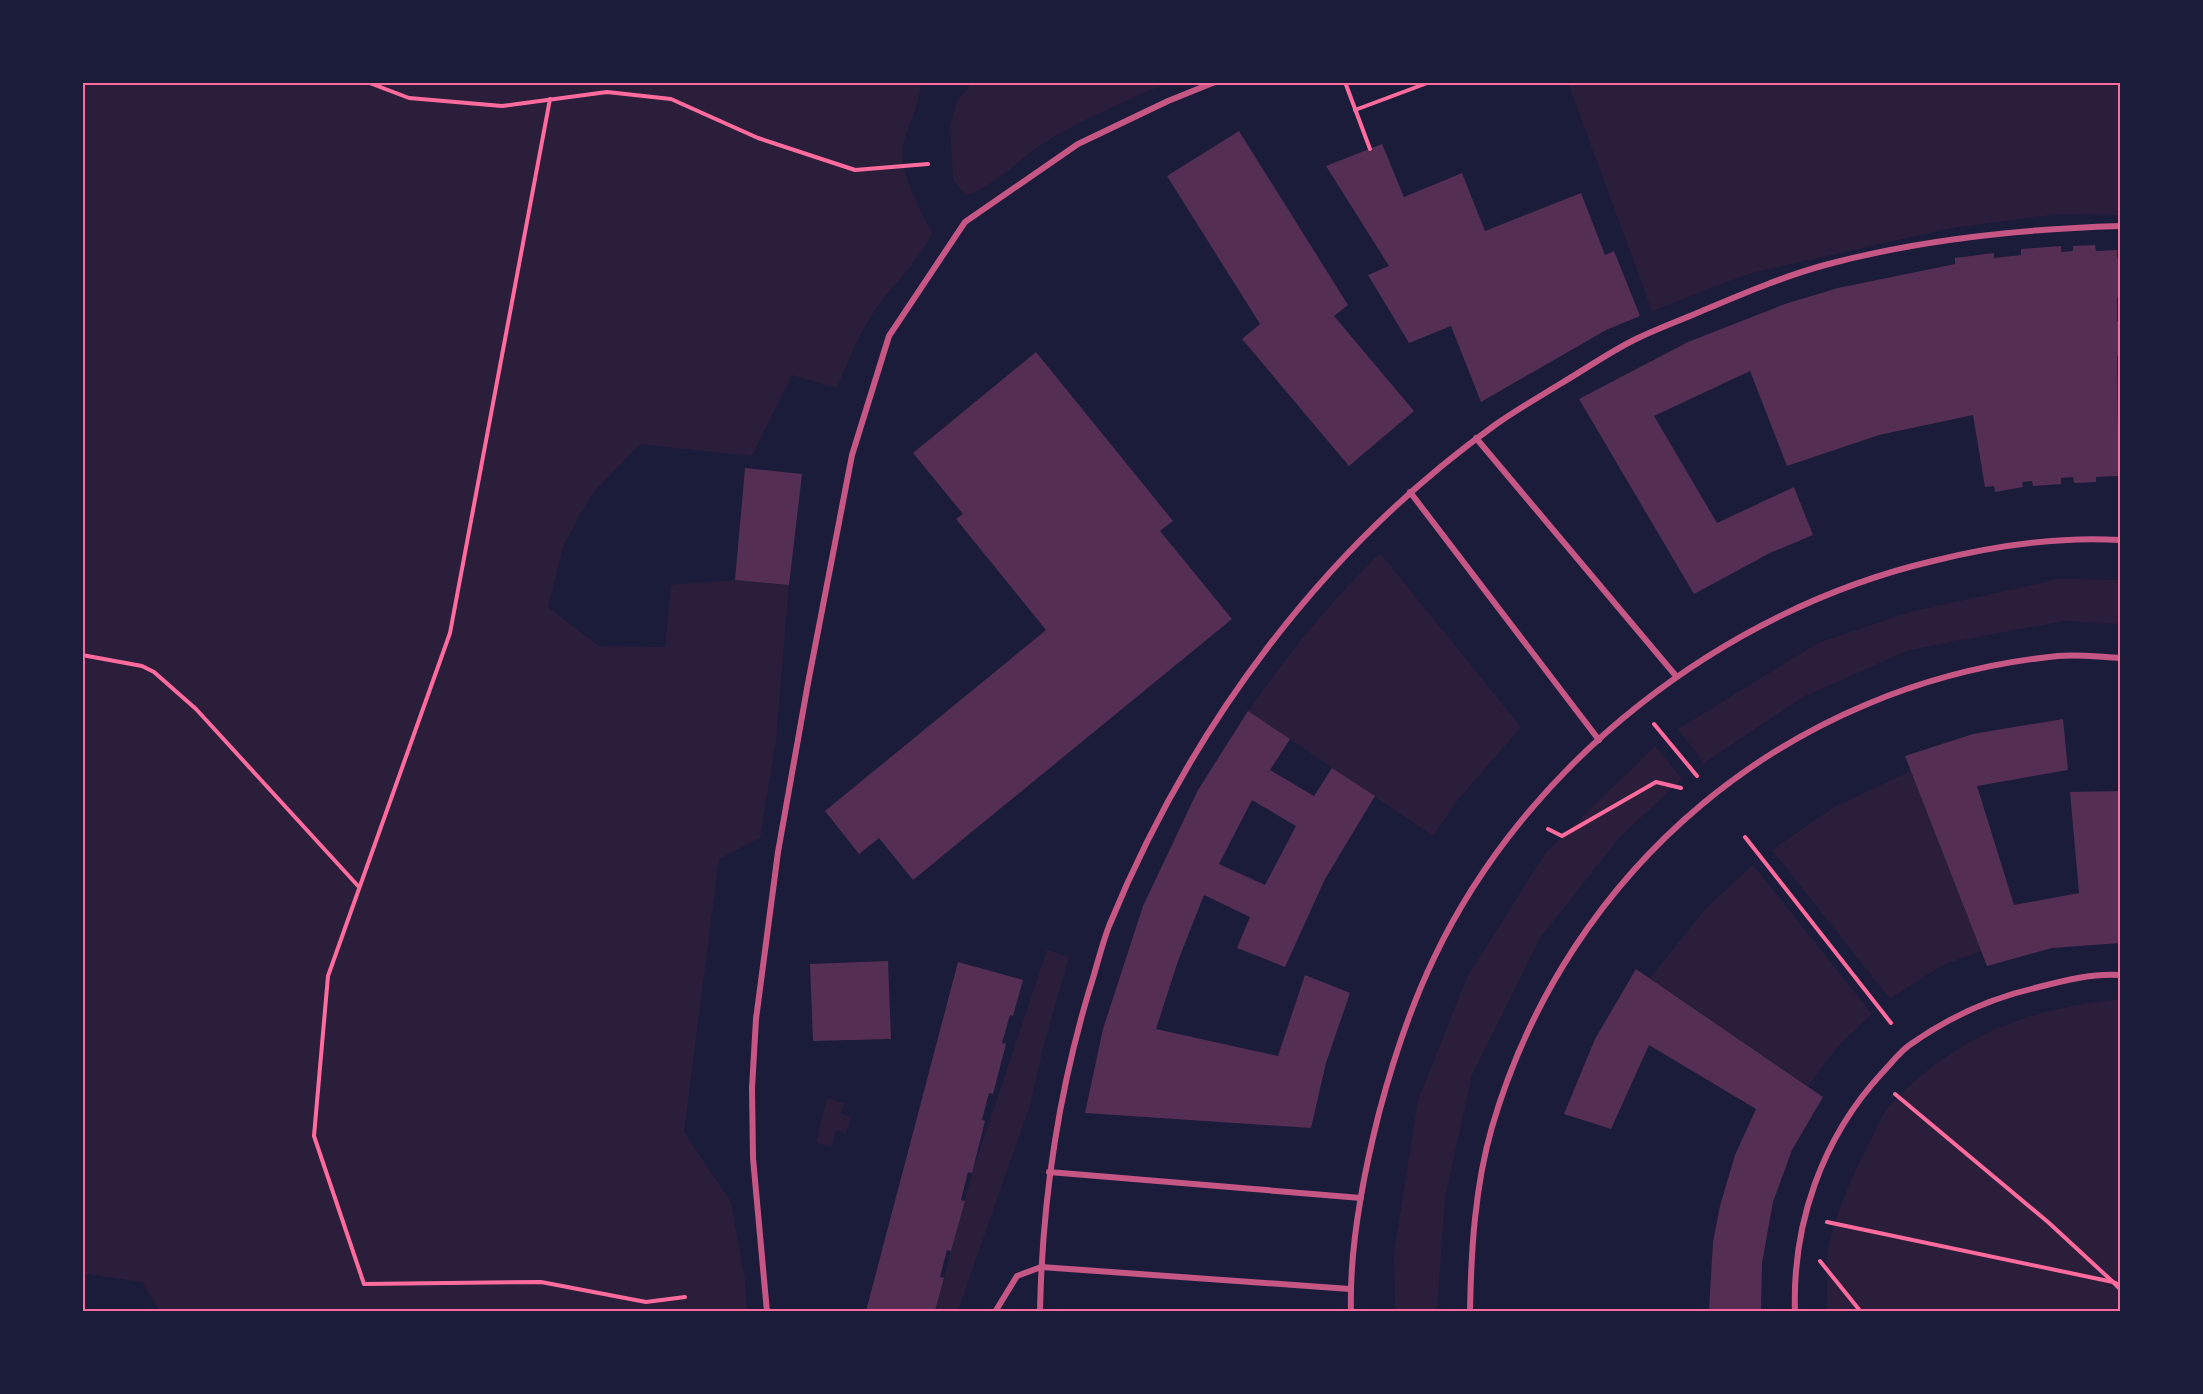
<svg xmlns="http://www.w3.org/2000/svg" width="2203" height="1394" viewBox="0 0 2203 1394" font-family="'DM Sans',sans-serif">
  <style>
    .green { fill: #2a1e3b }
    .building { fill: #542f53; fill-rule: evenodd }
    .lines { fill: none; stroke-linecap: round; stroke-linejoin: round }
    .path { stroke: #ff6b9d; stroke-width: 4 }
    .minor { stroke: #c65784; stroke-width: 6 }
    .neatline { fill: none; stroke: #ff6b9d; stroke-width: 2 }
  </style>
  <rect width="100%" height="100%" fill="#1b1b3a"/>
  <!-- green -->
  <g class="green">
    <path d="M83,83h838c-1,20 -11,38 -17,58 -8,27 16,67 28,92 -13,29 -43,55 -61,83 -14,22 -23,48 -35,72l-44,-13 -40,81 -112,-12 -48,50 -28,50 -16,63 51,39 66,1 6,-62 64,-5 54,5 -13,156 -16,97 -41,21 -35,273 47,70 14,78 2,31h-587l-18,-29 -54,-8 -5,4z"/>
    <path d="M972,83v-1l195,1c-40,17 -79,34 -117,56 -29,17 -52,46 -84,56l-13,-15 -3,-56 8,-24z"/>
    <polygon points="1568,83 2120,83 2120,215 2059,214 1952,228 1751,273 1652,311"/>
    <polygon points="2117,250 2120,250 2120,476 2118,476"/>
    <path d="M1380,553l141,174 -64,74 -24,35 -185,-125c40,-57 82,-109 132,-158z"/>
    <polygon points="2060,579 2120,580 2120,624 2064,621 1909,650 1801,698 1704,763 1678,729 1818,643 1909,612"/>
    <polygon points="1655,746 1682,779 1620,837 1540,938 1472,1075 1445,1197 1437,1311 1395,1312 1394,1253 1418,1100 1467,977 1546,852"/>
    <polygon points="1911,771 1981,951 1941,966 1890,999 1772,850 1834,807"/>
    <polygon points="1753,865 1872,1014 1839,1045 1808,1086 1650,978 1706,908"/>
    <polygon points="1047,950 1069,957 1043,1048 1030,1105 958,1311 935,1312 972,1173"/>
    <path d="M2120,999v312l-293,1c1,-22 -2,-48 2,-69 9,-37 26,-72 43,-106 5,-9 9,-20 15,-28 63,-71 141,-101 233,-110z"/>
    <polygon points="827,1098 844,1103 841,1114 851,1117 846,1133 836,1131 832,1147 816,1142"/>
  </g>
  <!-- building -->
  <g class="building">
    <polygon points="1239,131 1348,305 1334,316 1414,411 1349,466 1242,339 1260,324 1167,176"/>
    <polygon points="1382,144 1404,197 1462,173 1485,231 1581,193 1605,255 1614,251 1640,316 1606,330 1481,402 1451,326 1409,343 1368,275 1389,266 1326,166"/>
    <polygon points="2095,245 2096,251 2117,250 2117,258 2120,258 2120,297 2117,297 2117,321 2120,322 2120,356 2117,356 2118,430 2120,430 2120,469 2118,469 2118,476 2096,477 2096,482 2074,483 2073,477 2061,478 2061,484 2033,486 2032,481 2022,482 2023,487 1995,492 1994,486 1985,487 1973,415 1879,435 1787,466 1750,371 1654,416 1717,523 1794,487 1813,535 1770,553 1694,594 1579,399 1688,342 1785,304 1838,288 1955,264 1955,258 1994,253 1994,258 2021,255 2021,249 2061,246 2061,252 2073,251 2073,246"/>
    <polygon points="1036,352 1173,521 1160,531 1232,619 913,880 879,838 859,854 825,811 1046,630 956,519 963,514 913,453"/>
    <polygon points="745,468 802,474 789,585 735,580"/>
    <path d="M1248,711l42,28 -20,31 44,26 18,-28 43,28 -50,83 -40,88 -48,-19 13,-31 -46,-22 -26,66 -22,68 122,27 27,-81 45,18 -24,70 -15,65 -226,-15 18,-84 40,-123 55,-116zM1252,800l44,26 -31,59 -46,-21z"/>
    <polygon points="2063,719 2068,770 1977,786 2014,905 2079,893 2070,792 2120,791 2120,943 2052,948 1987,966 1905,756 1973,734"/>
    <polygon points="888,961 891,1039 813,1041 810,964"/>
    <polygon points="958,962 1023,980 1013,1016 1010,1015 1002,1043 1006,1044 993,1094 989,1093 982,1120 985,1121 972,1173 968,1172 961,1200 965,1201 951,1251 947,1250 940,1277 944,1278 935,1311 866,1311"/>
    <polygon points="1636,969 1823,1097 1792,1150 1773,1202 1762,1263 1761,1311 1709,1311 1713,1242 1720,1206 1735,1155 1756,1109 1649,1045 1611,1129 1564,1114 1595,1039"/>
  </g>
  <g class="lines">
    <!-- path -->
    <g class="path">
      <polyline points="367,82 409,98 502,106 607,92 671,99 758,138 855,170 928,164"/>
      <polyline points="1345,82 1370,149"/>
      <polyline points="550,99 450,633 328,976 314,1136 364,1284 541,1282 646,1302 685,1297"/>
      <polyline points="1355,110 1430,82"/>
      <polyline points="82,655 142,666 154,672 196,709 359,887"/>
      <polyline points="1654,724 1697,776"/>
      <polyline points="1548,829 1562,836 1656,782 1681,788"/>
      <polyline points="1745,837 1891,1023"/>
      <polyline points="1895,1094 2048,1222 2113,1282 2120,1285"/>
      <polyline points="1827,1222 2113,1282 2120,1289"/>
      <polyline points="1820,1261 1861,1312"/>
    </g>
    <!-- minor -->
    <g class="minor">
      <polyline points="1476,438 1676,676"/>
      <polyline points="1410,492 1599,740"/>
      <polyline points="1049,1172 1361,1198"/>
      <polyline points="767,1312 753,1158 752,1088 756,1019 778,852 808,683 852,455 889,336 965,222 1078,144 1168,101 1215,82"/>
      <polyline points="995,1312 1017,1276 1041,1267 1350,1289"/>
      <path d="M1040,1312c2,-109 18,-217 49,-321 7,-21 12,-44 20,-65 81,-198 212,-376 386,-501 21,-15 44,-28 65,-41 24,-14 48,-31 74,-44 20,-10 42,-18 63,-27 41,-17 84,-36 128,-48 96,-26 196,-36 295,-39"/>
      <path d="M1351,1312c-2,-66 12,-136 28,-199 14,-53 31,-105 55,-155 93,-196 290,-348 499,-397 61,-15 125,-25 187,-21"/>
      <path d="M1470,1312c1,-62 5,-126 22,-185 76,-260 296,-444 566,-471 20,-2 42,1 62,2"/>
      <path d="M1795,1312c-3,-88 27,-174 87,-239 9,-9 18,-22 29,-29 37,-26 80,-46 124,-56 27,-7 57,-15 85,-13"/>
    </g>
  </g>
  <!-- border -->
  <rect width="2203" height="1394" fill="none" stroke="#1b1b3a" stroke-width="168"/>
  <rect x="84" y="84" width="2035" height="1226" class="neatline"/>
</svg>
